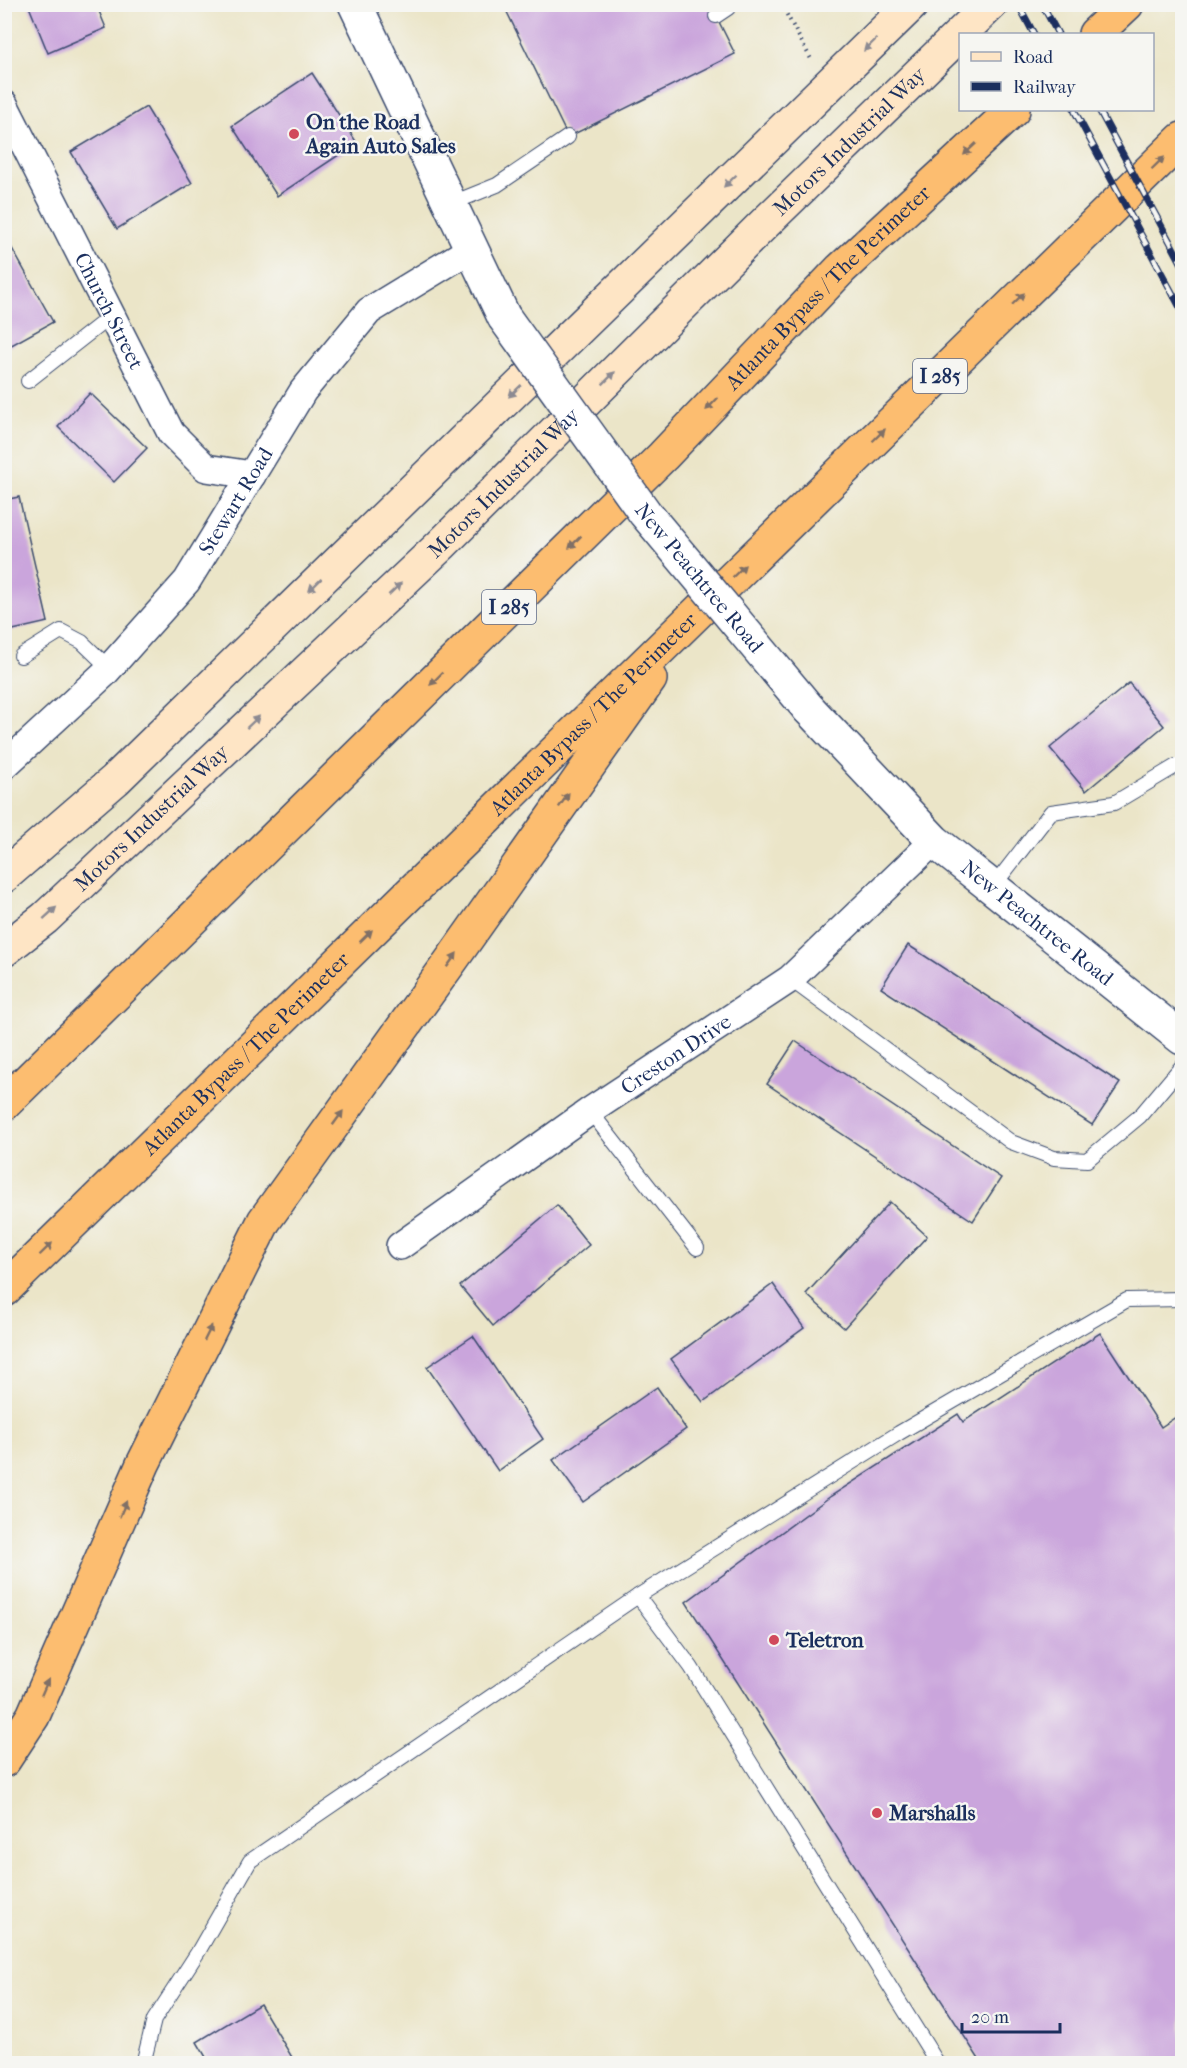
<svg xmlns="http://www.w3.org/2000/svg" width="1187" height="2068" viewBox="0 0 1187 2068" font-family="'IM FELL French Canon',serif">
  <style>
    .building { fill: #caa5dc }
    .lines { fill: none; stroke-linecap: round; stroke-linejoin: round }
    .service-casing { stroke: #3a4a6e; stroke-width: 16 }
    .minor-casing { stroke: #3a4a6e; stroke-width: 30 }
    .tertiary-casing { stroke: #3a4a6e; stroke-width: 36 }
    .secondary-casing { stroke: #3a4a6e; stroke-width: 36 }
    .motorway-casing { stroke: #3a4a6e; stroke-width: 36 }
    .path { stroke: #3a4a6e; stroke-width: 4; stroke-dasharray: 1.5 4.5; stroke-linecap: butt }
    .service { stroke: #fff; stroke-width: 14 }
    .minor { stroke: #fff; stroke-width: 27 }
    .tertiary { stroke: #fff; stroke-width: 33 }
    .secondary { stroke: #fee5c5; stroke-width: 33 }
    .motorway { stroke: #fcbd6f; stroke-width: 33 }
    .rail-casing { stroke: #1b2f5e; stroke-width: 7 }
    .rail { stroke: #f6f6f2; stroke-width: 4.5; stroke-dasharray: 14; stroke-linecap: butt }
    .tertiary-bridge-casing { stroke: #3a4a6e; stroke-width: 36; stroke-linecap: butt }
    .tertiary-bridge { stroke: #fff; stroke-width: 33 }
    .oneway { fill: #8c8a92 }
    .oneway2 { fill: #806f66 }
    .poi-dot { fill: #d1495b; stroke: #f6f6f2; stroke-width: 2 }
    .labels { text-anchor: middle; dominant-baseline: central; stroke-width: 5; stroke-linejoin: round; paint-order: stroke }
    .shield { fill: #f6f6f2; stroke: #5d6b8a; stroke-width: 1.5 }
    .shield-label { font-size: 20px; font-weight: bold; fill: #1b2f5e }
    .poi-label { font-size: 21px; font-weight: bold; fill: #1b2f5e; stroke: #f6f6f2; text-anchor: start }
    .street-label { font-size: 21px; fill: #1b2f5e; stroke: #f6f6f2 }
  </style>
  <rect width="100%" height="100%" fill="#f6f6f2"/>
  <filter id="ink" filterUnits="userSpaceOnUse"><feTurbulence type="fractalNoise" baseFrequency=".0167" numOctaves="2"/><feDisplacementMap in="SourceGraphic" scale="12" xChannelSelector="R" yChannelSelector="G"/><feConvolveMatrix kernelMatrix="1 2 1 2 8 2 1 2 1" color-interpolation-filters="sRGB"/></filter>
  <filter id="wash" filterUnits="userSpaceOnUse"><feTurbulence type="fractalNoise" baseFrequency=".008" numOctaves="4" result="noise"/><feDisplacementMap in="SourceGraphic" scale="24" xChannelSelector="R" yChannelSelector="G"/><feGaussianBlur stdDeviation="1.35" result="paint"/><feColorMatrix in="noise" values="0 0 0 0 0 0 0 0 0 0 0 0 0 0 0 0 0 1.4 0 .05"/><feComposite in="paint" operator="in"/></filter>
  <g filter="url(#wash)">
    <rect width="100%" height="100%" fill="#ebe5c8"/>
    <g id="blocks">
      <!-- building -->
      <g class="building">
        <polygon points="28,4 96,4 106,28 48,53"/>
        <polygon points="503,4 710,4 735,54 568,137"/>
        <polygon points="312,73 357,143 277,196 232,126"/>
        <polygon points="146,107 192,183 117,229 71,152"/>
        <polygon points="4,234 53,322 8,347 4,341"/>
        <polygon points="90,393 147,448 114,482 58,427"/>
        <polygon points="19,497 48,622 4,632 4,500"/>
        <polygon points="1129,683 1164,726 1086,791 1050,748"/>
        <polygon points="908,945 1120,1083 1092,1125 881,988"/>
        <polygon points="795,1041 1001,1178 973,1221 767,1084"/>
        <polygon points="890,1202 927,1236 844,1328 806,1294"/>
        <polygon points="557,1205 589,1245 493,1326 460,1286"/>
        <polygon points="773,1284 804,1328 703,1402 671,1359"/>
        <polygon points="1100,1333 1161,1427 1182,1413 1182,2064 982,2064 686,1602 831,1496 958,1414 963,1422"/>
        <polygon points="473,1336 543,1439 498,1471 427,1367"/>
        <polygon points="657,1387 686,1429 583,1502 553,1460"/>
        <polygon points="260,2004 296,2064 210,2064 197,2042"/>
      </g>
    </g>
  </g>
  <g filter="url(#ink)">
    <use href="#blocks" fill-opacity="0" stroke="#3a4a6e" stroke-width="1.5"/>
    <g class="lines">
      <defs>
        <g id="service">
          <polyline points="716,16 728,8 729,4"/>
          <polyline points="450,204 497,185 568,137"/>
          <polyline points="28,381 111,316"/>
          <polyline points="21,656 61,631 82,642 109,668"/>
          <polyline points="992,888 1051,812 1114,803 1176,766"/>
          <polyline points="790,979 1011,1142 1054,1158 1087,1160 1140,1116 1182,1066"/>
          <polyline points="590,1111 697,1248"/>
          <polyline points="638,1596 899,1433 1127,1300 1182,1299"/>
          <polyline points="143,2064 154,2020 198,1952 250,1861 638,1596 691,1667 938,2064"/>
        </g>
        <g id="minor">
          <path id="s1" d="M4,104l167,329 35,35 46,7"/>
          <path id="s2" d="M4,766l100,-92 83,-93 116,-190 66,-80 102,-62"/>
          <path id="s3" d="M400,1246l190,-135 200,-132 144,-138"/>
        </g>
        <g id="tertiary">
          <polyline points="355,4 504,317"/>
          <path id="s4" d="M808,708l126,133 248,197"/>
        </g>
        <g id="secondary">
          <polyline points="4,876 115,780 912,4"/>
          <path id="s5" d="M4,950l41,-32 396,-373 323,-321 227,-220"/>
        </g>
        <g id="motorway">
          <polyline points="1095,34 1127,4"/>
          <path id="s6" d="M4,1104l659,-648 178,-187 172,-159"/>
          <path id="s7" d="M4,1290l1178,-1151"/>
          <polyline points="4,1760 33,1716 143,1464 264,1221 453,958 650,679"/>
        </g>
      </defs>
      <!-- service casing -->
      <use href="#service" class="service-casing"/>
      <!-- minor casing -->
      <use href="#minor" class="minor-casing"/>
      <!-- tertiary casing -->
      <use href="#tertiary" class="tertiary-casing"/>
      <!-- secondary casing -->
      <use href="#secondary" class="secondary-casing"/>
      <!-- motorway casing -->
      <use href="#motorway" class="motorway-casing"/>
      <!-- path -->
      <polyline class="path" points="781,4 811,59"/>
      <!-- service -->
      <use href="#service" class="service"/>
      <!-- minor -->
      <use href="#minor" class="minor"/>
      <!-- tertiary -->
      <use href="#tertiary" class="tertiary"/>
      <!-- secondary -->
      <use href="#secondary" class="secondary"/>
      <!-- motorway -->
      <use href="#motorway" class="motorway"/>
      <defs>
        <g id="rail">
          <polyline points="1018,4 1034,34"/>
          <polyline points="1042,4 1058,34"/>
          <polyline points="1074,110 1182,311"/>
          <polyline points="1099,110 1182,264"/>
        </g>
      </defs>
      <!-- rail casing -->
      <use href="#rail" class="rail-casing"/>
      <!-- rail -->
      <use href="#rail" class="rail"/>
      <defs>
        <g id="tertiary-bridge">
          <path id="s8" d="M504,317l141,196 163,195"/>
        </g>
      </defs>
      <!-- tertiary-bridge casing -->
      <use href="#tertiary-bridge" class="tertiary-bridge-casing"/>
      <!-- tertiary-bridge -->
      <use href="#tertiary-bridge" class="tertiary-bridge"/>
    </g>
    <!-- one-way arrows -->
    <defs><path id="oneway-solid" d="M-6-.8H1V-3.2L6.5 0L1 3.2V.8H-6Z" transform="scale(1.5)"/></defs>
    <g class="oneway">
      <use href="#oneway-solid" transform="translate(870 45) rotate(136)"/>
      <use href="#oneway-solid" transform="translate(730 181) rotate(136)"/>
      <use href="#oneway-solid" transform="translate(609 378) rotate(-45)"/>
      <use href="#oneway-solid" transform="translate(515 391) rotate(136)"/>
      <use href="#oneway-solid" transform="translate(315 585) rotate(136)"/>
      <use href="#oneway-solid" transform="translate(395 589) rotate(-43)"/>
      <use href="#oneway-solid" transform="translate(253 722) rotate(-43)"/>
      <use href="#oneway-solid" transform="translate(50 913) rotate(-42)"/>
    </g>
    <g class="oneway2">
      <use href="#oneway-solid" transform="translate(970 149) rotate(137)"/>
      <use href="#oneway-solid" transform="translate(1158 163) rotate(-44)"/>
      <use href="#oneway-solid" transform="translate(1018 299) rotate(-44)"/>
      <use href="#oneway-solid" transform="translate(712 404) rotate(134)"/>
      <use href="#oneway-solid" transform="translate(879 435) rotate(-44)"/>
      <use href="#oneway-solid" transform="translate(575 542) rotate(135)"/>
      <use href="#oneway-solid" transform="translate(739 571) rotate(-44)"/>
      <use href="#oneway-solid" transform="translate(436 679) rotate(135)"/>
      <use href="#oneway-solid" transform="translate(564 800) rotate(-55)"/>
      <use href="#oneway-solid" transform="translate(366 936) rotate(-44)"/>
      <use href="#oneway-solid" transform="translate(452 960) rotate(-54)"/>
      <use href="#oneway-solid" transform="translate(338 1118) rotate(-54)"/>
      <use href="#oneway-solid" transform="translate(46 1249) rotate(-44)"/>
      <use href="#oneway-solid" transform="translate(208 1333) rotate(-64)"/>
      <use href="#oneway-solid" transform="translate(123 1509) rotate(-66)"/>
      <use href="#oneway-solid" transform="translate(45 1687) rotate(-66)"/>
    </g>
  </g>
  <!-- markers -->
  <g class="poi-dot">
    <circle cx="294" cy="134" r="6"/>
    <circle cx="774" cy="1640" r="6"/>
    <circle cx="877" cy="1813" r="6"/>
  </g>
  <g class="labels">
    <!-- shield labels -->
    <g class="shield">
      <rect x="913" y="359" width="54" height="34" rx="4.5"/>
      <rect x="482" y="590" width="54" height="34" rx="4.5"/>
    </g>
    <g class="shield-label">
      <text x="940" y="376">I 285</text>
      <text x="509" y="607">I 285</text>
    </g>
    <!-- poi labels -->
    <g class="poi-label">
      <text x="306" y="122">On the Road<tspan x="306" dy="24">Again Auto Sales</tspan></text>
      <text x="786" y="1640">Teletron</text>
      <text x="889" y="1813">Marshalls</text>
    </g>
    <!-- street labels -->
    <g class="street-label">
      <text stroke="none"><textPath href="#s5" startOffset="1170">Motors Industrial Way</textPath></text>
      <text stroke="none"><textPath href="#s6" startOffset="1160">Atlanta Bypass / The Perimeter</textPath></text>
      <text stroke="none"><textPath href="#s1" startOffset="232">Church Street</textPath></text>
      <text stroke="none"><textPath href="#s5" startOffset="684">Motors Industrial Way</textPath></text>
      <text stroke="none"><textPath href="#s2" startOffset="354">Stewart Road</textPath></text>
      <text stroke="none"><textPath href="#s8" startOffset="326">New Peachtree Road</textPath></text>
      <text stroke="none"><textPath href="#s7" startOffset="824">Atlanta Bypass / The Perimeter</textPath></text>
      <text stroke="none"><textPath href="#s5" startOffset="198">Motors Industrial Way</textPath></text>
      <text stroke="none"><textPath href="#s4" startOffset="315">New Peachtree Road</textPath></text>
      <text stroke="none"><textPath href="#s7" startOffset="338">Atlanta Bypass / The Perimeter</textPath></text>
      <text stroke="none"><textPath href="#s3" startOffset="336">Creston Drive</textPath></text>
    </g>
  </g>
  <!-- margin -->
  <rect width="1187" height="2068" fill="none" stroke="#f6f6f2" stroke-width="24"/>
  <!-- legend -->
  <rect x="959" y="33" width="195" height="78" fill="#f6f6f2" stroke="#9ea6b7" stroke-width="1.5"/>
  <rect x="971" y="52" width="30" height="9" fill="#fee5c5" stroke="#9ea6b7" stroke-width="1.5"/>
  <text x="1013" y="63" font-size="18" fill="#1b2f5e">Road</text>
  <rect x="971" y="82" width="30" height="9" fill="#1b2f5e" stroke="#9ea6b7" stroke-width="1.5"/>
  <text x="1013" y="93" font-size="18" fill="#1b2f5e">Railway</text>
  <!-- scale -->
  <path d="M962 2023v9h98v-9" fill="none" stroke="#1b2f5e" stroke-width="3"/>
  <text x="971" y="2023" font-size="18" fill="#1b2f5e" stroke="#f6f6f2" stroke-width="4.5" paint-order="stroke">20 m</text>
</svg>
